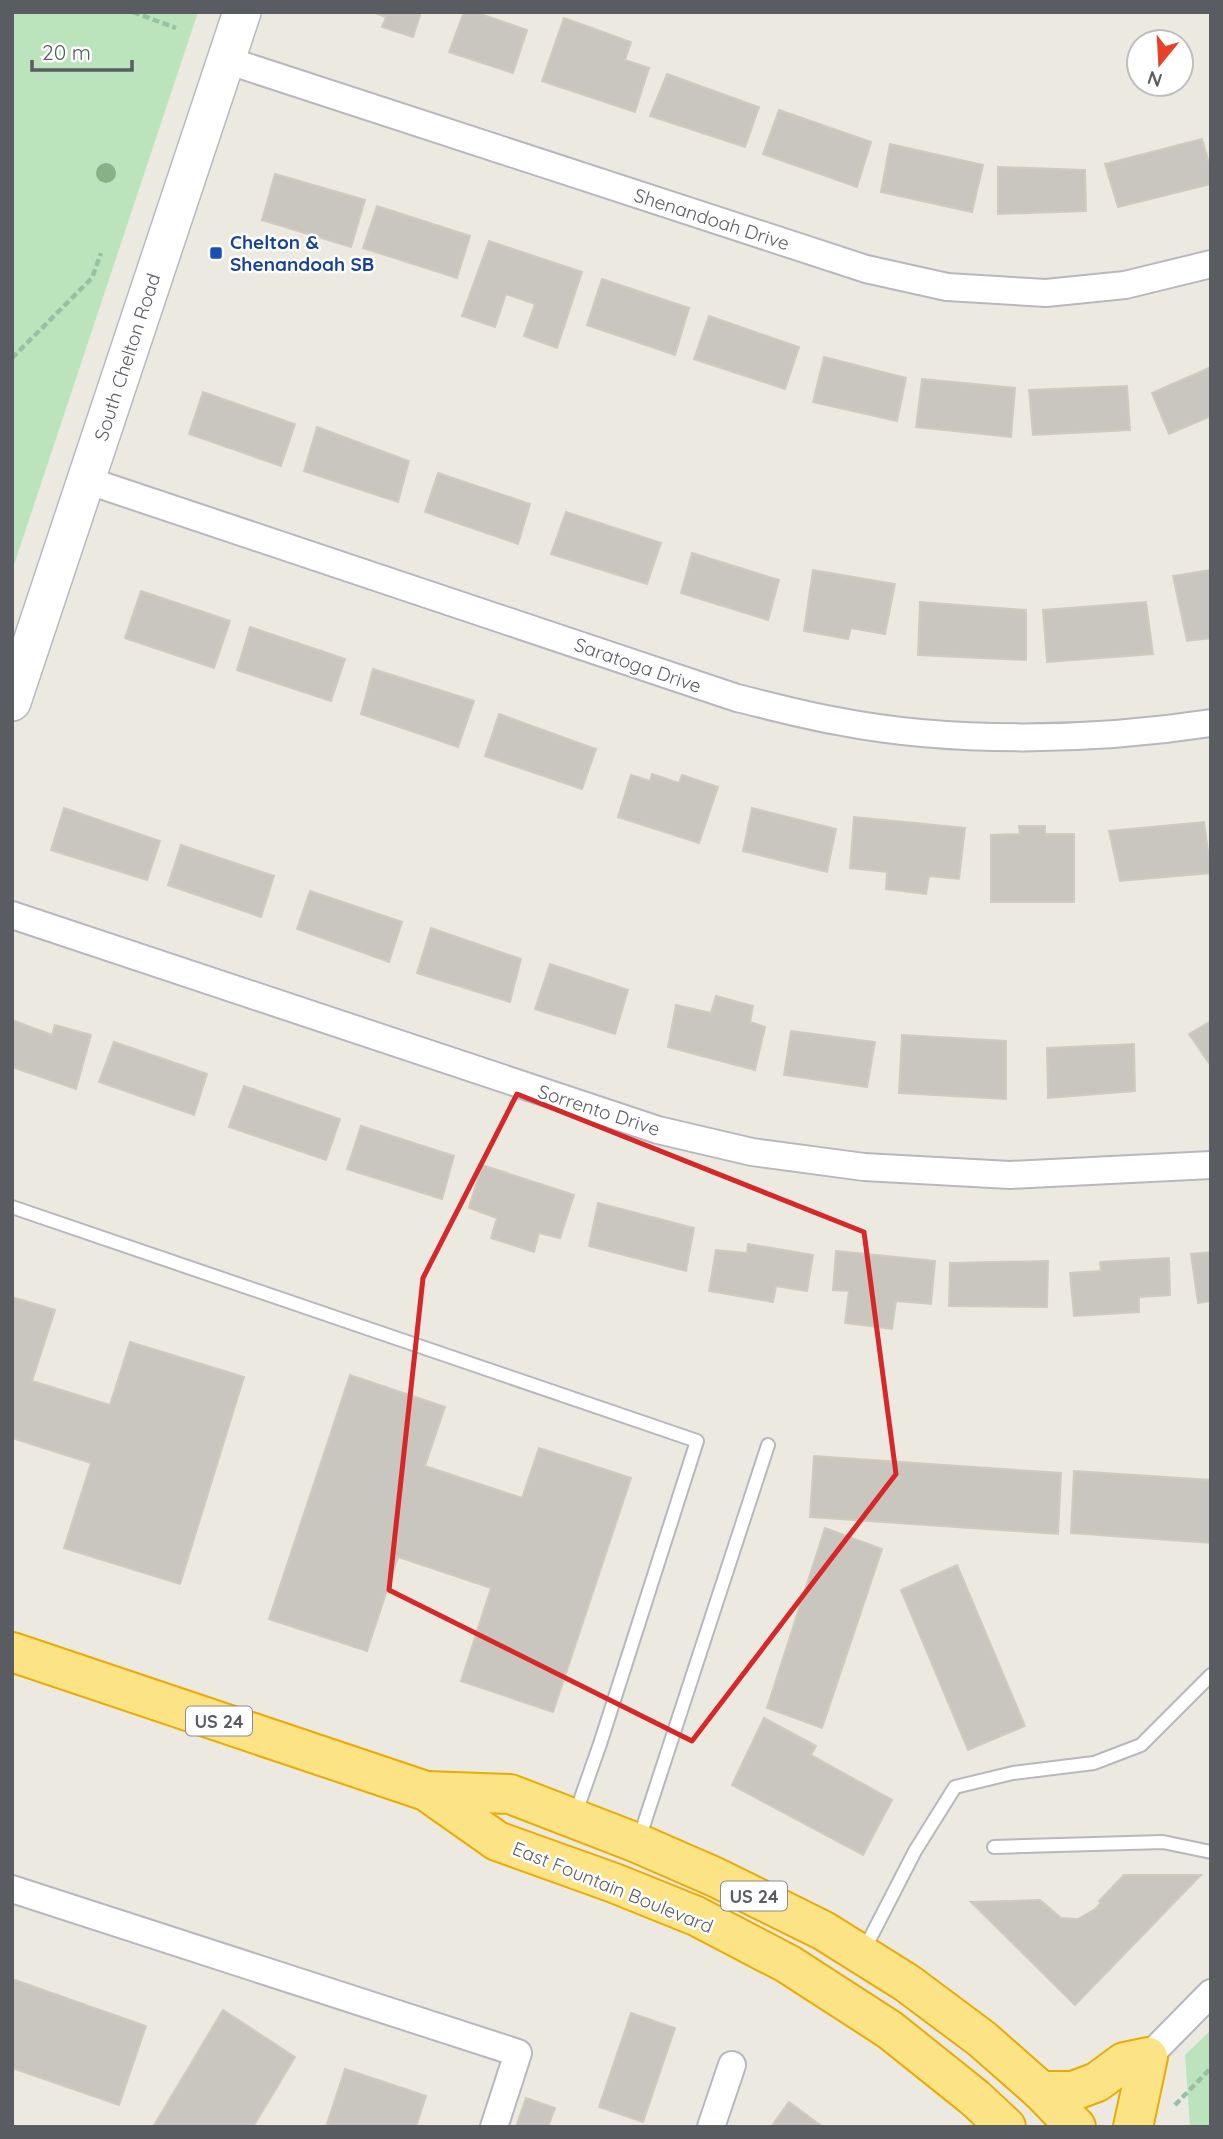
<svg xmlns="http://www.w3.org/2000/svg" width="1223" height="2139" viewBox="0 0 1223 2139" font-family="Quicksand,sans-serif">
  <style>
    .green { fill: #bbe4bd }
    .building { fill: #c8c6bf; stroke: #d0cbbe; stroke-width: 2 }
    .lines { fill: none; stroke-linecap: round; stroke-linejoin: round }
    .lane-casing { stroke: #b6b8bd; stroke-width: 16 }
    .street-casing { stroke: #b6b8bd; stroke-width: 30 }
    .secondary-casing { stroke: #b6b9bf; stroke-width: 40 }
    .highway-casing { stroke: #ebab01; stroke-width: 42 }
    .path { stroke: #94c2a3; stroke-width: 4.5; stroke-dasharray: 7 3.5; stroke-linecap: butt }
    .lane { stroke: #fff; stroke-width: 12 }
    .street { stroke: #fff; stroke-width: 26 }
    .secondary { stroke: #fff; stroke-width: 37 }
    .highway { stroke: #fce386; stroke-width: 38 }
    .tree { fill: #87b285 }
    .marked { fill: none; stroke: #d62828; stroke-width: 5; stroke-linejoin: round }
    .transit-dot { fill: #1a4fb4; stroke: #fff; stroke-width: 2.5 }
    .labels { text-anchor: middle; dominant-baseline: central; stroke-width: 5; stroke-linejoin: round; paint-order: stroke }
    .shield { fill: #fff; stroke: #8b8d90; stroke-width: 2 }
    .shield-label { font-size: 18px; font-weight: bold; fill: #595c61 }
    .street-label { font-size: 19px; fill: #595c61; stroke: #fff }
    .transit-label { font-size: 19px; font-weight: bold; fill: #164399; stroke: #fff; text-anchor: start }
  </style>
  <rect width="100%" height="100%" fill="#eceae0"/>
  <!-- green -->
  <g class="green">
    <polygon points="12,12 198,12 12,571"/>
    <polygon points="1211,2030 1211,2127 1190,2127 1185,2055"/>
  </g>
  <!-- building -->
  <g class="building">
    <polygon points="372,12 421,12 413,37 382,27 386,17"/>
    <polygon points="464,12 475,12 527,30 513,73 449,52"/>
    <polygon points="564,18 631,42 625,60 649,68 635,112 542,81"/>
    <polygon points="667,74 759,107 745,147 650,116"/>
    <polygon points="779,110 871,142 857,187 763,154"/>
    <polygon points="1202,139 1211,170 1211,184 1118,207 1105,164"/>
    <polygon points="890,144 983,165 972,212 881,192"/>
    <polygon points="998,167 1085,170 1086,211 998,214"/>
    <polygon points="275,174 365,200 351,247 262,220"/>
    <polygon points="377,206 470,236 457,278 363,248"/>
    <polygon points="489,241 582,272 557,348 524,336 535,304 506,294 495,327 462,316"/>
    <polygon points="602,279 689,308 675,355 587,325"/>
    <polygon points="709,316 799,347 785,389 694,359"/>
    <polygon points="824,357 906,378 897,421 813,402"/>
    <polygon points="1211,367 1211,416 1169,434 1152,393"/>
    <polygon points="922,379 1015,388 1011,437 916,427"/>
    <polygon points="1127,386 1130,430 1033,435 1029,390"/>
    <polygon points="203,392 295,424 281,466 189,434"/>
    <polygon points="317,427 409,461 398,502 304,471"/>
    <polygon points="438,473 530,504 518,544 425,512"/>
    <polygon points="566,512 661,543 647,584 551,554"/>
    <polygon points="692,553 779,580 768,620 681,593"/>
    <polygon points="813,570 895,584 885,634 851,628 848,639 804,631"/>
    <polygon points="1211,570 1211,638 1187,641 1173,576"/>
    <polygon points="141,591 230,621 214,668 125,638"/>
    <polygon points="920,602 1026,610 1026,660 918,655"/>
    <polygon points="1146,602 1153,654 1047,662 1043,610"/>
    <polygon points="250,627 345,659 331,701 237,670"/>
    <polygon points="373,669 474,701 458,747 361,714"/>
    <polygon points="499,714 596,749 582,789 485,756"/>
    <polygon points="652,774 679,783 682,775 718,787 699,843 618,817 631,775 650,781"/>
    <polygon points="64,808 160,841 147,880 51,850"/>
    <polygon points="752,808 836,829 827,872 743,851"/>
    <polygon points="854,817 965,828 959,879 929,876 926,894 886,889 887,872 850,868"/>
    <polygon points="1204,822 1211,873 1120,881 1109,831"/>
    <polygon points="1019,826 1045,826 1045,834 1074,834 1074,902 991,902 991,835 1020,834"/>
    <polygon points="181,845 274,876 261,917 168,885"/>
    <polygon points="310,891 402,922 389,962 297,929"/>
    <polygon points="431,928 521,959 510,1002 417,973"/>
    <polygon points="550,964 628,990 615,1034 535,1009"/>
    <polygon points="716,996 753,1006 750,1022 765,1027 755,1070 668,1047 676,1005 711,1013"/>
    <polygon points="12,1020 52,1035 55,1025 91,1035 76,1089 12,1067"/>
    <polygon points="1211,1021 1211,1066 1189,1034"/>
    <polygon points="791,1031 875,1042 867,1087 784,1075"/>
    <polygon points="902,1035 1006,1041 1006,1099 899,1093"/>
    <polygon points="114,1042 207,1074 194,1115 99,1082"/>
    <polygon points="1134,1044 1135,1091 1048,1098 1047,1048"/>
    <polygon points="244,1086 340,1119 326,1160 229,1127"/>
    <polygon points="361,1126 454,1156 442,1199 347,1169"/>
    <polygon points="482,1165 574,1195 560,1238 539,1233 534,1252 491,1238 497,1218 469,1208"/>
    <polygon points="598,1203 694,1228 686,1271 589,1246"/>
    <polygon points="748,1244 813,1255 807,1291 776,1286 773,1302 709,1291 716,1250 747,1253"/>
    <polygon points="836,1251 935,1261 931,1304 896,1301 892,1329 845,1323 849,1291 833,1290"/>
    <polygon points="1211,1252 1211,1301 1198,1303 1191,1254"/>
    <polygon points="1169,1258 1170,1295 1139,1297 1139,1312 1074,1316 1070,1273 1101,1271 1100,1262"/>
    <polygon points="1048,1261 1047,1307 949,1306 950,1263"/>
    <polygon points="12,1297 55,1310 32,1381 110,1405 130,1342 244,1377 180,1584 64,1548 91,1463 12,1438"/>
    <polygon points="350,1375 445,1407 425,1466 522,1498 539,1448 631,1478 553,1712 461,1681 491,1588 398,1557 367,1651 269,1619"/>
    <polygon points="814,1456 1061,1473 1058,1534 810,1517"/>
    <polygon points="1074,1471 1211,1480 1211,1543 1071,1533"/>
    <polygon points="825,1528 882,1549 822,1728 767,1708"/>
    <polygon points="957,1565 1025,1726 968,1750 901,1590"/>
    <polygon points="764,1718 816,1746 811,1755 892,1800 863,1855 732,1785"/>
    <polygon points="1124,1875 1201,1875 1075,2005 971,1902 1040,1900 1061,1918 1078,1919 1095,1909 1101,1903 1099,1901"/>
    <polygon points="12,1979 146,2026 119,2105 12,2068"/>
    <polygon points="223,2010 295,2057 253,2127 153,2127"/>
    <polygon points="631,2013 675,2028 643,2122 599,2107"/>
    <polygon points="345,2069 426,2096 416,2127 326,2127"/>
    <polygon points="526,2098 555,2108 548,2127 516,2127"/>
    <polygon points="789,2102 823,2127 771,2127"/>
  </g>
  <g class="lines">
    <defs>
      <g id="lane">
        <polyline points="12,1207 697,1441 600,1744 575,1815"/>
        <polyline points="639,1839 768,1445"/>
        <polyline points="994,1847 1163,1842 1211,1852"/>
        <polyline points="863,1952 915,1851 955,1787 1013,1773 1094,1763 1141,1745 1211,1675"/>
      </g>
      <g id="street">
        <polyline points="226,60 866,269 947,287 1046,293 1125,285 1211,264"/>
        <path d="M86,480l651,218c33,8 66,17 100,23 116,23 257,20 374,2"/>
        <polyline points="12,915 658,1130 752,1152 864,1167 1010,1175 1211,1165"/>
        <polyline points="12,1889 518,2053 494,2127"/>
        <polyline points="1148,2057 1211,1993"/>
        <polyline points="711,2127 732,2065"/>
      </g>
      <polyline id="secondary" points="12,702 242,12"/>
      <g id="highway">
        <polyline points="12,1652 426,1791 497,1841 614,1883 696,1916 788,1964 890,2030 975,2098 1006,2127"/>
        <polyline points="426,1791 510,1794 637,1843 715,1877 824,1931 907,1983 982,2039 1041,2091 1076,2127"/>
        <polyline points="1041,2091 1073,2091 1097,2082 1124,2062 1148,2057 1133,2127"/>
      </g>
    </defs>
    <!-- lane casing -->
    <use href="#lane" class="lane-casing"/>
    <!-- street casing -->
    <use href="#street" class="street-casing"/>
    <!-- secondary casing -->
    <use href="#secondary" class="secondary-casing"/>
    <!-- highway casing -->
    <use href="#highway" class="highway-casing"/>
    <!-- path -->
    <g class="path">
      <polyline points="133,12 176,28"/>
      <polyline points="12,358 92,278 101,253"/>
      <polyline points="1175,2105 1211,2068"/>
    </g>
    <!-- lane -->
    <use href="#lane" class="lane"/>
    <!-- street -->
    <use href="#street" class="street"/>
    <!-- secondary -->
    <use href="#secondary" class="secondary"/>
    <!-- highway -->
    <use href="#highway" class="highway"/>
  </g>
  <!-- trees -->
  <circle class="tree" cx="106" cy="173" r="10"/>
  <!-- marked area -->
  <path class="marked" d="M517,1094l347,138 32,242 -204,267 -303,-151 34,-312z"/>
  <!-- markers -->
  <rect class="transit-dot" x="209" y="246" width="14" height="14" rx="3.5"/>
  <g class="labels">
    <!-- shield labels -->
    <g class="shield">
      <rect x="186" y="1706.5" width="66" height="29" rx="5"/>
      <rect x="721" y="1881.5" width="66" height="29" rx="5"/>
    </g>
    <g class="shield-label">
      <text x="219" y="1721">US 24</text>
      <text x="754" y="1896">US 24</text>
    </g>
    <!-- street labels -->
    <g class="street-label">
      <text transform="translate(712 219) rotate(18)">Shenandoah Drive</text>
      <text transform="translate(127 357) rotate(-72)">South Chelton Road</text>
      <text transform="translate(638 665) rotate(19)">Saratoga Drive</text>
      <text transform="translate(599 1110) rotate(18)">Sorrento Drive</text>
      <text transform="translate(613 1887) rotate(22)">East Fountain Boulevard</text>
    </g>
    <!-- transit labels -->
    <g class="transit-label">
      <text x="230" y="242">Chelton &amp;<tspan x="230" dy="22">Shenandoah SB</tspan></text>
    </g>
  </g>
  <!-- border -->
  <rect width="1223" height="2139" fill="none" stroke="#595c61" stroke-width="28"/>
  <!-- north arrow -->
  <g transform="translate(1160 63) rotate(198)"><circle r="33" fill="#ffffff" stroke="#bdbec0" stroke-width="2"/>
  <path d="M0-5L12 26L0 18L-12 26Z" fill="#e84029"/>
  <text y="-10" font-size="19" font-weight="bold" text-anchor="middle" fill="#595c61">N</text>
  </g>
  <!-- scale -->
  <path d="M32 60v10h100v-10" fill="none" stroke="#595c61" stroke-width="3.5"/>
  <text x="42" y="60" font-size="21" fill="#595c61" stroke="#ffffff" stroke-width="5" paint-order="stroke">20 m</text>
</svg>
